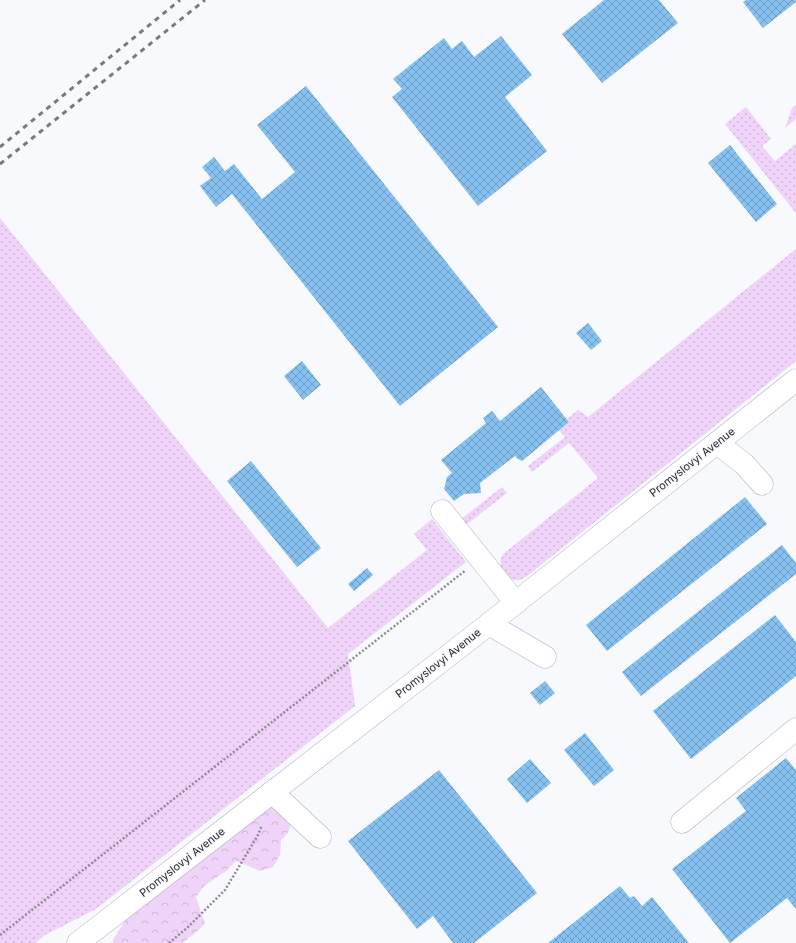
<svg xmlns="http://www.w3.org/2000/svg" width="796" height="943" viewBox="0 0 796 943" font-family="Inter,sans-serif">
  <style>
    .grass { fill: url(#grass-dots) }
    .forest { fill: url(#forest-crowns) }
    .building { fill: url(#building-cross-hatch) }
    .lines { fill: none; stroke-linecap: round; stroke-linejoin: round }
    .minor-casing { stroke: #aeb2bc; stroke-width: 23 }
    .path { stroke: #8b8d91; stroke-width: 2.5; stroke-dasharray: 2 2; stroke-linecap: butt }
    .minor { stroke: #fff; stroke-width: 22 }
    .rail { stroke: #787a7e; stroke-width: 3; stroke-dasharray: 5 5; stroke-linecap: butt }
    .labels { text-anchor: middle; dominant-baseline: central; stroke-width: 3; stroke-linejoin: round; paint-order: stroke }
    .street-label { font-size: 11px; fill: #222428; stroke: #f7f9fd }
  </style>
  <defs>
    <pattern id="grass-dots" width="8" height="8" patternUnits="userSpaceOnUse"><rect width="8" height="8" fill="#f0d3f9"/><path d="M2 2h.1M6 6h.1" fill="none" stroke="#ceb5d5" stroke-width="1.8" stroke-linecap="round"/></pattern>
    <pattern id="forest-crowns" width="20" height="18" patternUnits="userSpaceOnUse"><rect width="20" height="18" fill="#f0d3f9"/><path d="M2 6a3 3 0 1 1 6 0M12 15a3 3 0 1 1 6 0" fill="none" stroke="#ceb5d5"/></pattern>
    <pattern id="building-cross-hatch" width="8" height="8" patternUnits="userSpaceOnUse"><rect width="8" height="8" fill="#86c1f0"/><path d="M0 0l8 8M0 8l8-8" fill="none" stroke="#6d9dc2"/></pattern>
  </defs>
  <rect width="100%" height="100%" fill="#f7f9fd"/>
  <!-- grass -->
  <g class="grass">
    <polygon points="796,105 796,119 785,128 792,108"/>
    <polygon points="746,107 771,139 762,146 775,161 796,144 796,213 725,124"/>
    <polygon points="0,218 328,628 427,550 414,534 432,519 466,562 348,654 355,706 96,909 45,935 35,943 0,943"/>
    <path d="M796,249v112l-270,216c-2,1 -4,2 -6,3 -12,3 -24,-14 -18,-24 1,-2 3,-3 5,-5l91,-73 -29,-35 -37,29 -4,-6 37,-29 -6,-7 10,-8 -2,-3 11,-9 10,7z"/>
    <polygon points="502,487 507,493 466,525 461,519"/>
  </g>
  <!-- forest -->
  <path class="forest" d="M284,794c5,17 14,32 -3,46l-1,15 -7,12 -13,4 -24,-10 -10,10 -22,15 -8,11 9,27 -12,11 -11,8h-69v-3l16,-26z"/>
  <!-- building -->
  <g class="building">
    <polygon points="604,0 659,0 678,23 602,83 562,34"/>
    <polygon points="746,0 796,0 796,2 763,28 743,2"/>
    <polygon points="501,36 532,75 505,97 547,151 478,206 392,97 402,89 393,79 444,38 452,49 462,41 474,57"/>
    <polygon points="306,86 498,327 400,406 232,194 216,207 200,186 211,178 202,167 214,157 225,171 234,164 262,199 295,172 257,125"/>
    <polygon points="730,145 777,204 756,222 708,163"/>
    <polygon points="588,323 602,341 591,350 576,333"/>
    <polygon points="302,361 321,385 303,400 284,376"/>
    <polygon points="541,387 569,422 522,461 518,459 515,456 480,483 481,493 464,494 454,501 444,489 447,477 452,473 441,460 486,423 483,418 492,411 500,421"/>
    <polygon points="251,461 321,548 297,567 227,481"/>
    <polygon points="745,497 767,524 607,651 586,625"/>
    <polygon points="782,545 796,563 796,574 641,696 622,672"/>
    <polygon points="367,568 373,575 354,591 348,584"/>
    <polygon points="775,615 796,642 796,676 691,759 653,711"/>
    <polygon points="545,681 555,693 540,705 530,693"/>
    <polygon points="585,733 614,770 594,786 564,750"/>
    <polygon points="786,758 796,770 796,909 787,898 730,943 672,869 746,811 736,798"/>
    <polygon points="530,759 551,783 527,803 507,779"/>
    <polygon points="439,770 537,893 474,943 453,943 433,916 417,929 348,841"/>
    <polygon points="620,886 630,898 634,896 642,906 652,897 689,943 548,943"/>
  </g>
  <g class="lines">
    <defs>
      <g id="minor">
        <polyline points="717,443 744,464 762,484"/>
        <polyline points="442,511 516,603"/>
        <polyline points="489,624 545,657"/>
        <polyline points="272,792 320,837"/>
        <polyline points="682,822 796,729"/>
        <polyline points="78,943 489,624 796,380"/>
      </g>
    </defs>
    <!-- minor casing -->
    <use href="#minor" class="minor-casing"/>
    <!-- path -->
    <g class="path">
      <polyline points="0,935 466,570"/>
      <polyline points="169,943 187,928 225,890 258,835 262,825"/>
    </g>
    <!-- minor -->
    <use href="#minor" class="minor"/>
    <!-- rail -->
    <g class="rail">
      <polyline points="0,147 180,0"/>
      <polyline points="0,164 205,0"/>
    </g>
  </g>
  <g class="labels">
    <!-- street labels -->
    <g class="street-label">
      <text transform="translate(692 462) rotate(-38)">Promyslovyi Avenue</text>
      <text transform="translate(438 663) rotate(-38)">Promyslovyi Avenue</text>
      <text transform="translate(182 862) rotate(-38)">Promyslovyi Avenue</text>
    </g>
  </g>
</svg>
